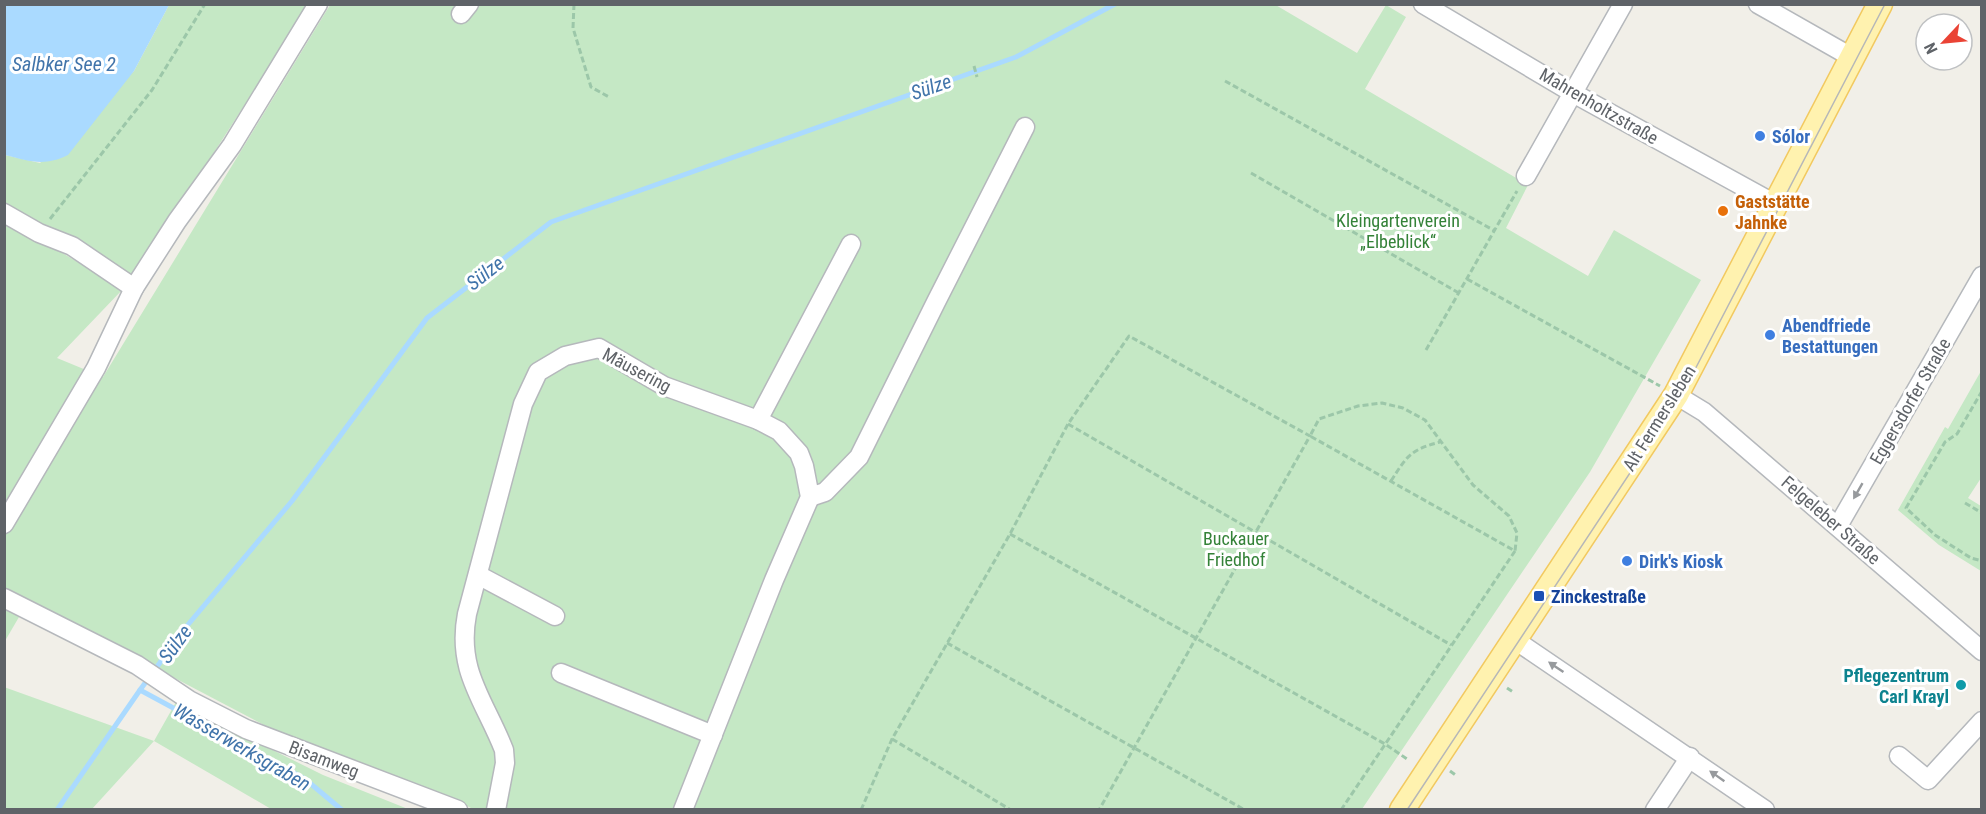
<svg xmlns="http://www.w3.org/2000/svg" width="1986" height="814" viewBox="0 0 1986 814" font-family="'Roboto Condensed',sans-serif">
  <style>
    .green { fill: #c5e8c5 }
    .water { fill: #aadaff }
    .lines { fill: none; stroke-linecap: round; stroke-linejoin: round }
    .stream { stroke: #aadaff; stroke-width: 5 }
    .minor-casing { stroke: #b5b8bc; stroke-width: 21 }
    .major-casing { stroke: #f2c960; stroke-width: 27 }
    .path { stroke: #9cc7a9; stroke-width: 3; stroke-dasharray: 6 3; stroke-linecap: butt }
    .minor { stroke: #fff; stroke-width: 18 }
    .major { stroke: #fff2af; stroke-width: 24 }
    .tram { stroke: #b6b7b8; stroke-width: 1.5 }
    .oneway { fill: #979a9d }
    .shop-dot { fill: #3f7fe0; stroke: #fff; stroke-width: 2 }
    .food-dot { fill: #e8710a; stroke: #fff; stroke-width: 2 }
    .transit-dot { fill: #1a4fb4; stroke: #fff; stroke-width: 2 }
    .culture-dot { fill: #0f9aa8; stroke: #fff; stroke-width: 2 }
    .labels { text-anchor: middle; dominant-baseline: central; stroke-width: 6; stroke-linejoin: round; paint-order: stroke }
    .street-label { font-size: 18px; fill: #5f6368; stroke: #fff }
    .shop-label { font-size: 18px; font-weight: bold; fill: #366cbe; stroke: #fff; text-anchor: start }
    .food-label { font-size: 18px; font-weight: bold; fill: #c56008; stroke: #fff; text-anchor: start }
    .park-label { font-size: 18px; fill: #348238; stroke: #fff }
    .transit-label { font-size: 18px; font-weight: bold; fill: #164399; stroke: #fff; text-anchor: start }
    .culture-label { font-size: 18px; font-weight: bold; fill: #0d838f; stroke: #fff; text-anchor: end }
    .water-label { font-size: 20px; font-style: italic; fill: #4174aa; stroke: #fff }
  </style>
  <rect width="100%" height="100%" fill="#f1efe8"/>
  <!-- green -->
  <g class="green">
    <polygon points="1274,4 1357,53 1386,5 1406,17 1365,89 1528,185 1506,228 1588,276 1614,230 1701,280 1590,472 1362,809 473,809 459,802 287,737 5,589 5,219 123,289 57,358 103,377 330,5"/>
    <polygon points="169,5 309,5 166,227 133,282 5,206 5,155 40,163 134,71"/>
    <polygon points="1981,371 1981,478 1968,498 1981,506 1981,571 1939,545 1898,510 1945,427 1948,429"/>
    <polygon points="5,609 19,617 5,641"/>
    <polygon points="4,687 154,741 176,702 323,775 408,809 271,809 154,741 92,809 5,809"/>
  </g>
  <!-- water -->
  <path class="water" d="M5,4l164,1 -35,66 -66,84c-24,12 -39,6 -63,0z"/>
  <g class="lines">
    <!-- stream -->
    <g class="stream">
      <polyline points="140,690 305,779 342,810"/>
      <polyline points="57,810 140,690 186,627 292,501 427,318 551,222 1016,57 1115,4"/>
    </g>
    <defs>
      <g id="minor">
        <polyline points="1423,4 1573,93 1777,205"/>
        <polyline points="1758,4 1853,58"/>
        <polyline points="461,14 469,4"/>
        <polyline points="1526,176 1623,4"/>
        <polyline points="4,213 39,233 72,246 134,288"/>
        <polyline points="1676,395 1704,412 1982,651"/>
        <polyline points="758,420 851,244"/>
        <polyline points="810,497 825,492 859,457 936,302 1025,127"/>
        <polyline points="4,524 96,368 134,288 177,221 232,145 318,4"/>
        <polyline points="1838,526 1982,276"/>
        <polyline points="478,575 555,616"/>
        <polyline points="4,598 137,665 189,700 246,729 458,810"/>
        <polyline points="1515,640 1765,810"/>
        <polyline points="561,673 713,735"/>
        <polyline points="1899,756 1928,780 1982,721"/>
        <path d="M496,810l9,-47 -1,-13c-19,-49 -48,-79 -37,-136l56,-210 15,-32 27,-16 34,-8 65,38 94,34 21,11 20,22 5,13 6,31 -36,83 -91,230"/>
        <polyline points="1655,810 1690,757"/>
      </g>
      <polyline id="major" points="1402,810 1676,395 1880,4"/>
    </defs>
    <!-- minor casing -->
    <use href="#minor" class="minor-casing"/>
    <!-- major casing -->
    <use href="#major" class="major-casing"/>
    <!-- path -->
    <g class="path">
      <polyline points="574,4 573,28 591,87 609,97"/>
      <polyline points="974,66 977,77"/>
      <polyline points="1225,81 1495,231"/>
      <polyline points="1251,173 1459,293"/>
      <polyline points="50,219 152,90 205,4"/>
      <polyline points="1467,279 1660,386"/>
      <polyline points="1426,350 1517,191"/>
      <polyline points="1982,391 1957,434 1945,442 1906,508 1935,535 1971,558 1982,561"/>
      <polyline points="1068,424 1451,645"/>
      <path d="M1391,481c16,-25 19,-31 49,-39"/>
      <polyline points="1965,503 1982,513"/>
      <polyline points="1010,534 1385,744 1407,759"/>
      <polyline points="947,643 1245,810"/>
      <polyline points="1507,688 1513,692"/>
      <polyline points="892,739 1011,810"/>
      <polyline points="1450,771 1457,776"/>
      <polyline points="861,810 892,739 1010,534 1068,424 1129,336 1310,436 1099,810"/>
      <polyline points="1341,810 1515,551 1310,436 1319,419 1358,406 1382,403 1403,408 1425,420 1473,485 1509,516 1517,533 1515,551"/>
    </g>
    <!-- minor -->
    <use href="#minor" class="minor"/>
    <!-- major -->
    <use href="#major" class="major"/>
    <!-- tram -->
    <polyline class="tram" points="1407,810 1669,414 1690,379 1885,4"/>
  </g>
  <!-- one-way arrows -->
  <defs><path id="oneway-solid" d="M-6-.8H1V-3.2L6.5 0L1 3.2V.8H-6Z" transform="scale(1.5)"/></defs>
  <g class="oneway">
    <use href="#oneway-solid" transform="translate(1858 491) rotate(120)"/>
    <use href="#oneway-solid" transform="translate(1556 667) rotate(-146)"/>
    <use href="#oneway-solid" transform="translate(1717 776) rotate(-145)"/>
  </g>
  <!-- markers -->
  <g class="shop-dot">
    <circle cx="1760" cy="136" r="6"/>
    <circle cx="1770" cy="335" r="6"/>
    <circle cx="1627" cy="561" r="6"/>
  </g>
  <circle class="food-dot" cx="1723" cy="211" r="6"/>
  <rect class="transit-dot" x="1533" y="590" width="12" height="12" rx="3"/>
  <circle class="culture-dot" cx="1961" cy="685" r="6"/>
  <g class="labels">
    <!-- street labels -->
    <g class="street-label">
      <text transform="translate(1599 106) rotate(30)">Mahrenholtzstraße</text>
      <text transform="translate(637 370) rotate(28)">Mäusering</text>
      <text transform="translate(1910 401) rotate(-60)">Eggersdorfer Straße</text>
      <text transform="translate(1659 418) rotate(-58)">Alt Fermersleben</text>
      <text transform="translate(1831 520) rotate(41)">Felgeleber Straße</text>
      <text transform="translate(324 759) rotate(21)">Bisamweg</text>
    </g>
    <!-- shop labels -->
    <g class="shop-label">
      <text x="1772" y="136">Sólor</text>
      <text x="1782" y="325">Abendfriede<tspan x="1782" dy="21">Bestattungen</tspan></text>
      <text x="1639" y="561">Dirk's Kiosk</text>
    </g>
    <!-- food labels -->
    <g class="food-label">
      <text x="1735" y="201">Gaststätte<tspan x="1735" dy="21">Jahnke</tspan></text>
    </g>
    <!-- park labels -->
    <g class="park-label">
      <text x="1398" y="220">Kleingartenverein<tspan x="1398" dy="21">„Elbeblick“</tspan></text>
      <text x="1236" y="538">Buckauer<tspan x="1236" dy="21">Friedhof</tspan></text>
    </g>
    <!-- transit labels -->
    <g class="transit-label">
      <text x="1551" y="596">Zinckestraße</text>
    </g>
    <!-- culture labels -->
    <g class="culture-label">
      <text x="1949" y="675">Pflegezentrum<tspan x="1949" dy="21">Carl Krayl</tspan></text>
    </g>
    <!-- water labels -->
    <g class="water-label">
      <text x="64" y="64">Salbker See 2</text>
      <text transform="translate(931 87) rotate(-19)">Sülze</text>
      <text transform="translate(485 273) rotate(-38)">Sülze</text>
      <text transform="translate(175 644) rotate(-54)">Sülze</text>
      <text transform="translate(242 747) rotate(30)">Wasserwerksgraben</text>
    </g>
  </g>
  <!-- border -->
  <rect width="1986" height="814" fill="none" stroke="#5f6368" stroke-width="12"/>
  <!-- north arrow -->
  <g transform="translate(1944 42) rotate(244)"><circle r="28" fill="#ffffff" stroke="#bfc1c3" stroke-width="1.5"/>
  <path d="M0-4.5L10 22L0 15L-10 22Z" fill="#ea4335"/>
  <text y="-9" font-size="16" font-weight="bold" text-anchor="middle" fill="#5f6368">N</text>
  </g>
</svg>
